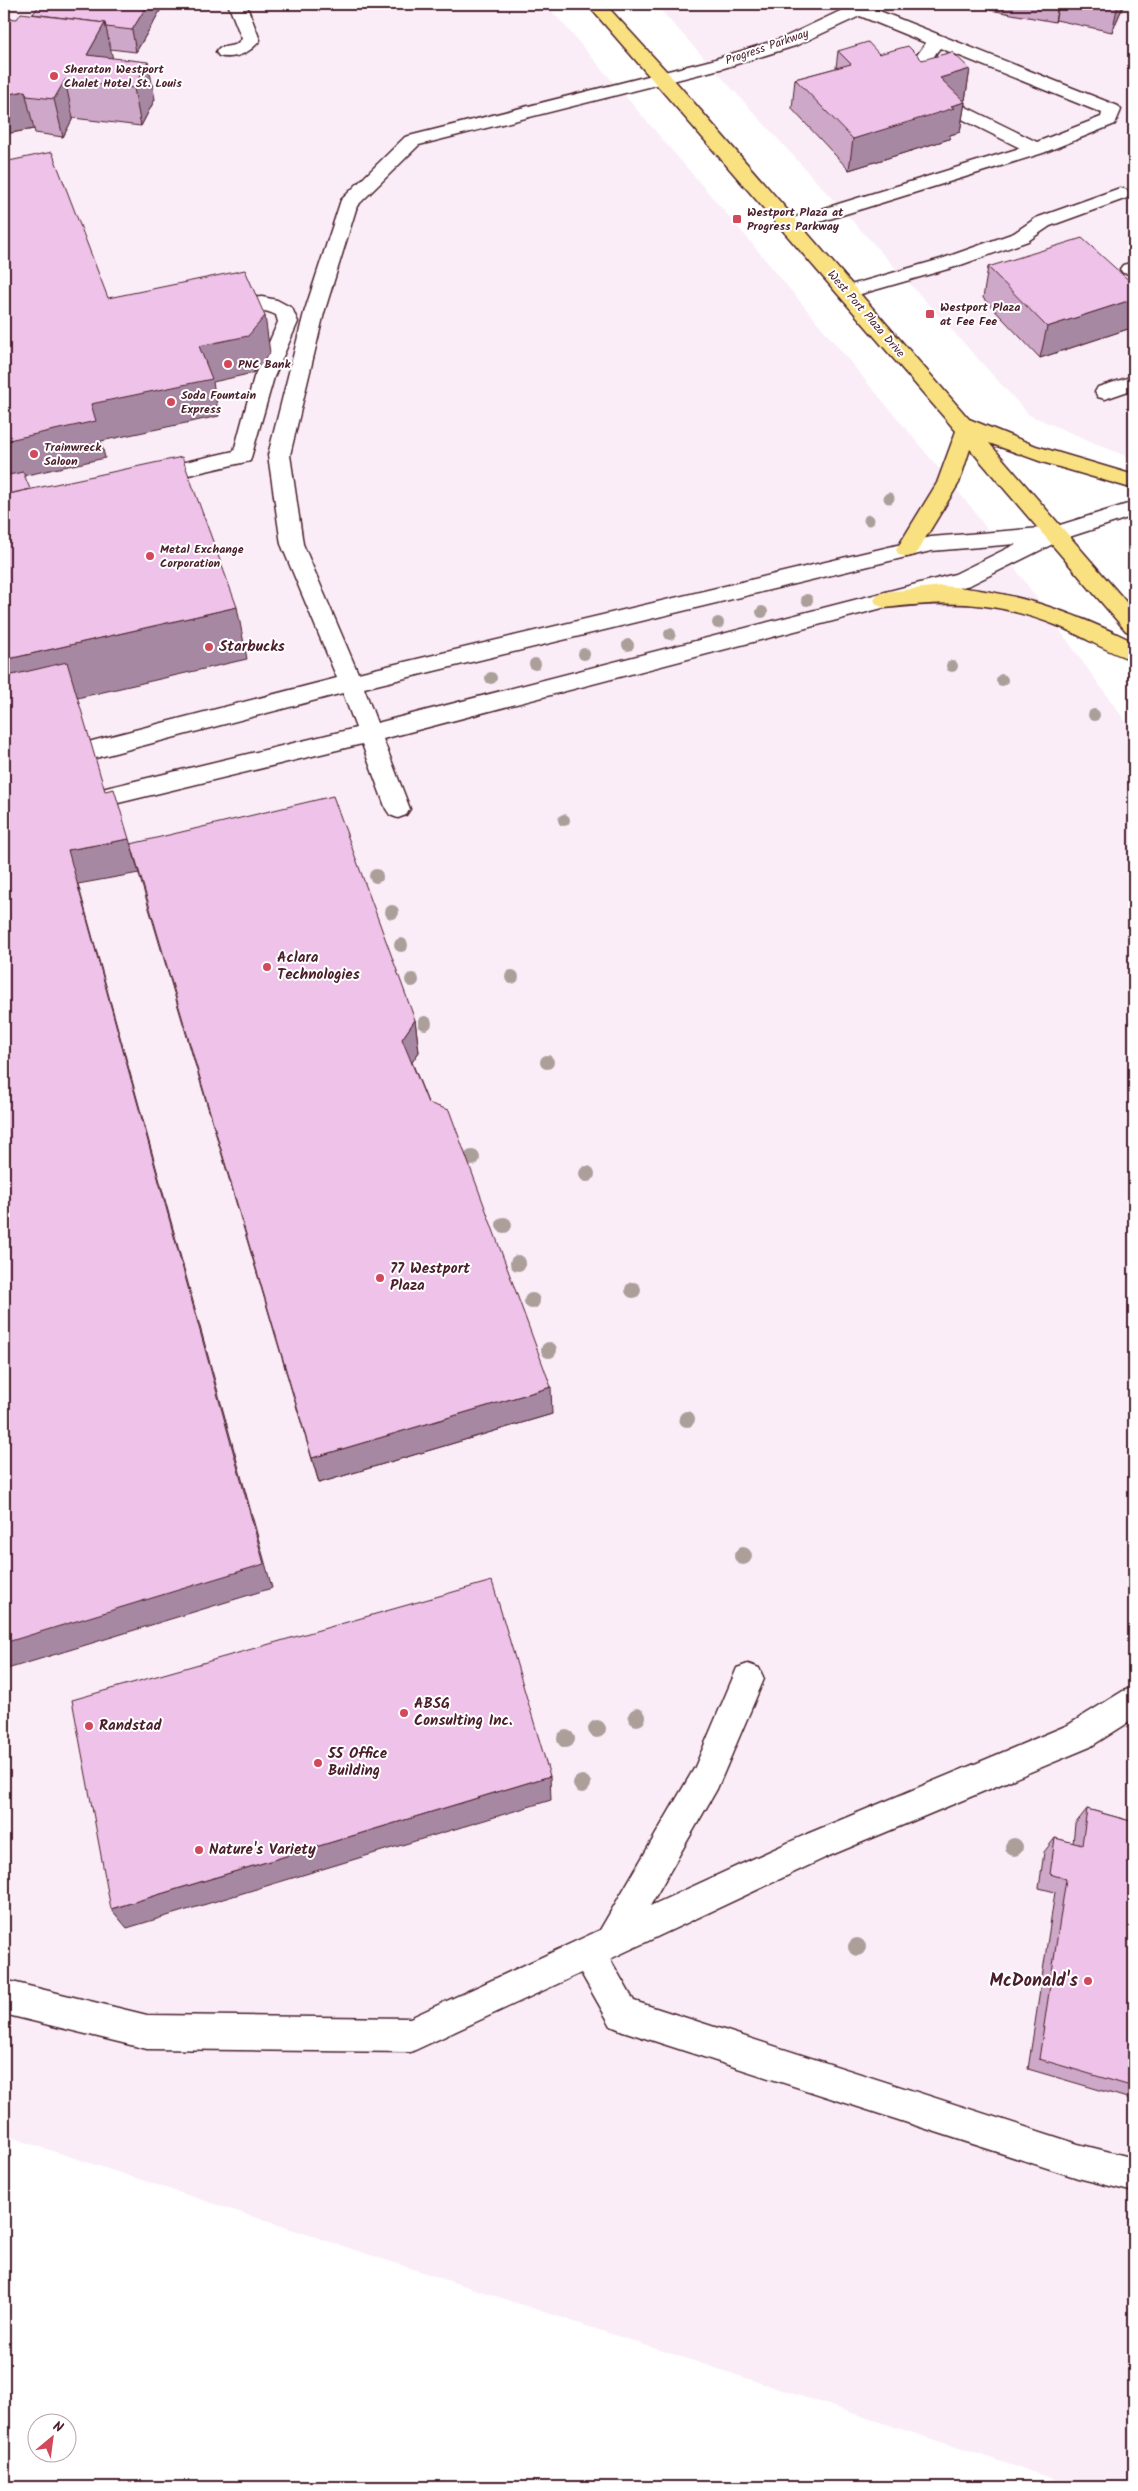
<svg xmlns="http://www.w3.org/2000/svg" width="1138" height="2491" viewBox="0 0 1138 2491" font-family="Kalam,sans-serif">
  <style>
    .built { fill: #faedf8 }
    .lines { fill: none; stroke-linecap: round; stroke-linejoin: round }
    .minor-casing { stroke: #4a1f2b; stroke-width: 3 }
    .major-casing { stroke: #4a1f2b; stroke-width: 3 }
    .minor { fill: #fff; fill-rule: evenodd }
    .major { fill: #f9e181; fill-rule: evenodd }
    .tree { fill: #ac9f9a }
    .wall { fill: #cea8c8; stroke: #4a1f2b }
    .shaded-wall { fill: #a788a3; stroke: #4a1f2b }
    .building { fill: #efc3e9; stroke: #4a1f2b }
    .poi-dot { fill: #d1495b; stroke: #fff; stroke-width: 2 }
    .labels { text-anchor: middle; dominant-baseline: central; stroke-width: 4; stroke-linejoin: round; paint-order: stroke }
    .far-street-label { font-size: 12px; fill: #4a1f2b; stroke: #fff }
    .far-poi-label { font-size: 12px; font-weight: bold; fill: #4a1f2b; stroke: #fff; text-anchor: start }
    .poi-label { font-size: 15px; font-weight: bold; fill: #4a1f2b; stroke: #fff; text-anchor: start }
    .near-poi-label { font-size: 18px; font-weight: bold; fill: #4a1f2b; stroke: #fff; text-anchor: end }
  </style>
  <rect width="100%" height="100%" fill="#fff"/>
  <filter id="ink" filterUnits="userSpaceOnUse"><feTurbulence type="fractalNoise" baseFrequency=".02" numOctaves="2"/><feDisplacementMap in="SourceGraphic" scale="10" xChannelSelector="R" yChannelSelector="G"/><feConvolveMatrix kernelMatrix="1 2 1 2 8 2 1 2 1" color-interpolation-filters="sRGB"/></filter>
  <g filter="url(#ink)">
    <!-- built -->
    <g class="built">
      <polygon points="4,4 546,4 744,234 971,507 1134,733 1134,2487 1078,2487 4,2135"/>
      <polygon points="655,4 1134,4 1134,473 1125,456 1029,415"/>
    </g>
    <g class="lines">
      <defs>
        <g id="minor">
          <path d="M228,4h18l14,36c-9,13 -26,20 -41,16l-3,-4 3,-4 16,-3 7,-6z"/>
          <path d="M855,4h21l-4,4 246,98 3,4 -6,14 -72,29 -246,76h-14l-3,-4 3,-4 237,-73 -66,-33 -11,-11 3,-4h12l8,7 71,35 64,-25 1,-4 -162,-65c-13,15 -9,24 1,38l-3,4h-12l-13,-22 2,-10 11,-15 -66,-27 -65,30 -71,22 -305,77 -62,61 -33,107 -34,142 13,89 55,129 573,-136 110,-9 6,1 87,-27v14l-71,23 -93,46 -587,154 27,70 -4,6 -8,3 -8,-3 -4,-6 -24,-65 -256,62 -8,-3 -4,-6 4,-6 8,-3 250,-60 -13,-35 -251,66 -8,-3 -4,-6 4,-6 8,-3 245,-63 -56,-134 -13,-89 36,-142 37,-113 64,-63 307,-77 71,-22zM1016,544l-61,30 -578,149 -13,-35 567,-137z"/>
          <polygon points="1120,188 1127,190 1129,194 1127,198 1050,226 1028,241 955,267 854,296 847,298 840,296 837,292 840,288 941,259 1014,233 1036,218"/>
          <polygon points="1134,262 1134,274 1123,273 1120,269 1123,265"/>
          <path d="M262,297l15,3 15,8 6,14 -24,55 -24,84 -101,23 -8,-2 -3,-5 3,-5 93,-21 20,-74 24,-55 -2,-7c-21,-12 -39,4 -60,-2l-3,-4 3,-4 31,-7z"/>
          <polygon points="1134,376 1134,389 1105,399 1098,397 1095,392 1098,387"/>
          <polygon points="748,1664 759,1668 764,1679 717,1789 650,1906 807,1834 1068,1725 1123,1691 1134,1687 1134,1719 1090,1747 829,1856 610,1959 634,2001 1078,2144 1134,2158 1134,2192 1078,2178 623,2031 611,2026 581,1973 411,2052 147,2049 4,2014 4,1980 147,2015 410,2018 600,1930 695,1767 737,1668"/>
        </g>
        <g id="major">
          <polygon points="587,4 605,4 669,74 969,419 1036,446 1134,475 1134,489 1042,462 989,443 1134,611 1134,633 1126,631 970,449 959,483 915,555 907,557 899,555 896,550 937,483 956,431"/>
          <path d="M942,586c69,4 131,26 192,56v18c-26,-7 -51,-24 -76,-34 -64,-25 -106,-26 -173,-18l-8,-3 -3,-5 3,-5 8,-3z"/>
        </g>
      </defs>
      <!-- minor casing -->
      <use href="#minor" class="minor-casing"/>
      <!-- major casing -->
      <use href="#major" class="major-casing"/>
      <!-- minor -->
      <use href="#minor" class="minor"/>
      <!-- major -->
      <use href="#major" class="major"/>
    </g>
    <!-- trees -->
    <g class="tree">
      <circle cx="889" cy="498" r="5.5"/>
      <circle cx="869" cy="520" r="5.5"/>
      <circle cx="807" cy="600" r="6"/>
      <circle cx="762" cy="612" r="6"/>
      <circle cx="718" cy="623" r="6"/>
      <circle cx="670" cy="634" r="6"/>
      <circle cx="628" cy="645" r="6"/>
      <circle cx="584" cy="654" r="6"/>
      <circle cx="535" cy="664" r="6"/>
      <circle cx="952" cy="666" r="6"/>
      <circle cx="491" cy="678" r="6"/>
      <circle cx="1002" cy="680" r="6"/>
      <circle cx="1094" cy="715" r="6"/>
      <circle cx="564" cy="820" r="6"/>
      <circle cx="376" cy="876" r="7"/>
      <circle cx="392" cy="912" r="7"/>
      <circle cx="401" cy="945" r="7"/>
      <circle cx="512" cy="977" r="7"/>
      <circle cx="412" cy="980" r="7"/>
      <circle cx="425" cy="1023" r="7"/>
      <circle cx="547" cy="1062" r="7"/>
      <circle cx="472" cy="1158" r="8"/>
      <circle cx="587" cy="1174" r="8"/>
      <circle cx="504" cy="1225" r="8"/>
      <circle cx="518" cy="1263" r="8"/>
      <circle cx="633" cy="1290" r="8"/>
      <circle cx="532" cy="1301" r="8"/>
      <circle cx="549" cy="1350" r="8"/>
      <circle cx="687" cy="1419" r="8"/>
      <circle cx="743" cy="1556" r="9"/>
      <circle cx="637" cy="1717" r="9"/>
      <circle cx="597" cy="1729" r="9"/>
      <circle cx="566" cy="1739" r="9"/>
      <circle cx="582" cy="1784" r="9"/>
      <circle cx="1014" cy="1847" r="9"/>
      <circle cx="857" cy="1947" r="9"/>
    </g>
    <!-- wall -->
    <g class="wall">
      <polygon points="164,4 136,52 110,49 112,58 155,99 141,126 73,118 63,137 35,133 34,129 4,134 17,19 33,14"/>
      <polygon points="991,4 1124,4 1112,32 1056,20 1055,22 990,10"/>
      <polygon points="838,51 879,54 922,60 970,69 965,100 963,100 965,102 960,132 950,135 949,139 849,170 792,109 795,79 836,68"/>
      <polygon points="988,267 1134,285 1134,327 1040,358 983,298"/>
      <polygon points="131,844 415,1020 419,1052 412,1062 552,1414 319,1483 140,878"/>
      <polygon points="1087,1809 1134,1822 1134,2100 1028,2069 1055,1892 1039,1888 1044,1852 1055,1838 1073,1843 1075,1824"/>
    </g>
    <!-- shaded-wall -->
    <g class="shaded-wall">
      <polygon points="148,4 164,4 136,52 132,30"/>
      <polygon points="1058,4 1059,4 1055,22"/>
      <polygon points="1118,4 1124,4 1112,32"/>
      <polygon points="105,23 113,60 87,55"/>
      <polygon points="148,62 155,99 141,126 134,88"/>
      <polygon points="970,69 965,100 935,108 940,78"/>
      <polygon points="65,80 73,118 63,137 54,99"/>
      <polygon points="25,91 34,129 4,134 4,95"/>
      <polygon points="965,102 960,132 950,135 949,139 849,170 853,139 951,106"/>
      <polygon points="1134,299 1134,327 1040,358 1047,327"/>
      <polygon points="265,316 270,353 253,373 213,382 219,416 101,441 105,458 4,480 4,441 91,404 199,346"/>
      <polygon points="237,607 247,659 16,712 4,675 4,660"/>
      <polygon points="129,839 139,873 78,884 272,1588 4,1670 4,1643 68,850"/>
      <polygon points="415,1020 419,1052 406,1071 402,1039"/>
      <polygon points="551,1387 552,1414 319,1483 312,1458"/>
      <polygon points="550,1776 551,1800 127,1928 111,1909"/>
    </g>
    <!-- building -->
    <g class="building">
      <polygon points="40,4 148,4 132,30 106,27 105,23 33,14"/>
      <polygon points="21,13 105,23 87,55 148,62 134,88 65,80 54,99 27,96 25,91 4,95 4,18 17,19"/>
      <polygon points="868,42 879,54 908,46 922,60 952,52 970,69 940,78 965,102 951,106 954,108 853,139 795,79 851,64 838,51"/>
      <polygon points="52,152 108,298 245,270 265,316 248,336 199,346 212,379 91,404 96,421 4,441 4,162"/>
      <polygon points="1082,238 1134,285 1134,299 1047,327 988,267"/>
      <polygon points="182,457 237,607 4,660 4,495"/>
      <polygon points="23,472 30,489 4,495 4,476"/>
      <polygon points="67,662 105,791 114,789 129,839 68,850 264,1564 4,1643 4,675 4,677"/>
      <polygon points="333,796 415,1020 402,1039 428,1103 449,1110 551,1387 312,1458 131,844"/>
      <polygon points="492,1581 550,1776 111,1909 72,1700"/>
      <polygon points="1087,1809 1134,1822 1134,2087 1039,2059 1066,1879 1050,1874 1055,1838 1082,1845"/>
    </g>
  </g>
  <!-- markers -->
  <g class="poi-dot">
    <circle cx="54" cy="76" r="5"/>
    <rect x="732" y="214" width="10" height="10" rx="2.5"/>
    <rect x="925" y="309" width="10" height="10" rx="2.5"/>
    <circle cx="228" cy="364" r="5"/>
    <circle cx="171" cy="402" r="5"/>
    <circle cx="34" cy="454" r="5"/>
    <circle cx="150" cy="556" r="5"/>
    <circle cx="209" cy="647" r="5"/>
    <circle cx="267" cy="967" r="5"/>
    <circle cx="380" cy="1278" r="5"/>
    <circle cx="404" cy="1713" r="5"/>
    <circle cx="89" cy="1726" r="5"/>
    <circle cx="318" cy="1763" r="5"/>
    <circle cx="199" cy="1850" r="5"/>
    <circle cx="1088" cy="1981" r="5"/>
  </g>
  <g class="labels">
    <!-- far-street labels -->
    <g class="far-street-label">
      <text transform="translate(767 47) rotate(-19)">Progress Parkway</text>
      <text transform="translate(866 314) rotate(49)">West Port Plaza Drive</text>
    </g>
    <!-- far-poi labels -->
    <g class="far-poi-label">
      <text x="64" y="69">Sheraton Westport<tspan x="64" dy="14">Chalet Hotel St. Louis</tspan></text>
      <text x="747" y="212">Westport Plaza at<tspan x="747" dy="14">Progress Parkway</tspan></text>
      <text x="940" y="307">Westport Plaza<tspan x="940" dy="14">at Fee Fee</tspan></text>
      <text x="238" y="364">PNC Bank</text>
      <text x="181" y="395">Soda Fountain<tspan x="181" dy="14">Express</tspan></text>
      <text x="44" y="447">Trainwreck<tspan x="44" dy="14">Saloon</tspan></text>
      <text x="160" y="549">Metal Exchange<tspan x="160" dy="14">Corporation</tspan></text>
    </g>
    <!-- poi labels -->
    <g class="poi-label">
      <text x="219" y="647">Starbucks</text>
      <text x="277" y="958">Aclara<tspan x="277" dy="17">Technologies</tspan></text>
      <text x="390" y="1269">77 Westport<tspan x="390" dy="17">Plaza</tspan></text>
      <text x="414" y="1704">ABSG<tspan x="414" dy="17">Consulting Inc.</tspan></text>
      <text x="99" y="1726">Randstad</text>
      <text x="328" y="1754">55 Office<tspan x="328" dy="17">Building</tspan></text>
      <text x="209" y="1850">Nature's Variety</text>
    </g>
    <!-- near-poi labels -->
    <g class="near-poi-label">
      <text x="1078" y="1981">McDonald's</text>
    </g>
  </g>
  <!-- margin -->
  <rect width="1138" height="2491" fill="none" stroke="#fff" stroke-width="20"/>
  <rect x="10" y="10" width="1118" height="2471" fill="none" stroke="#4a1f2b" stroke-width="2" filter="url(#ink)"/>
  <!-- north arrow -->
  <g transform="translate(52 2438) rotate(29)"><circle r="24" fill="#ffffff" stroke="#b7a5aa"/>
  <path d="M0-4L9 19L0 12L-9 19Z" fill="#d1495b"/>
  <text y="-8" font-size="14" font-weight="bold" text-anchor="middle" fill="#4a1f2b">N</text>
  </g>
</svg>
